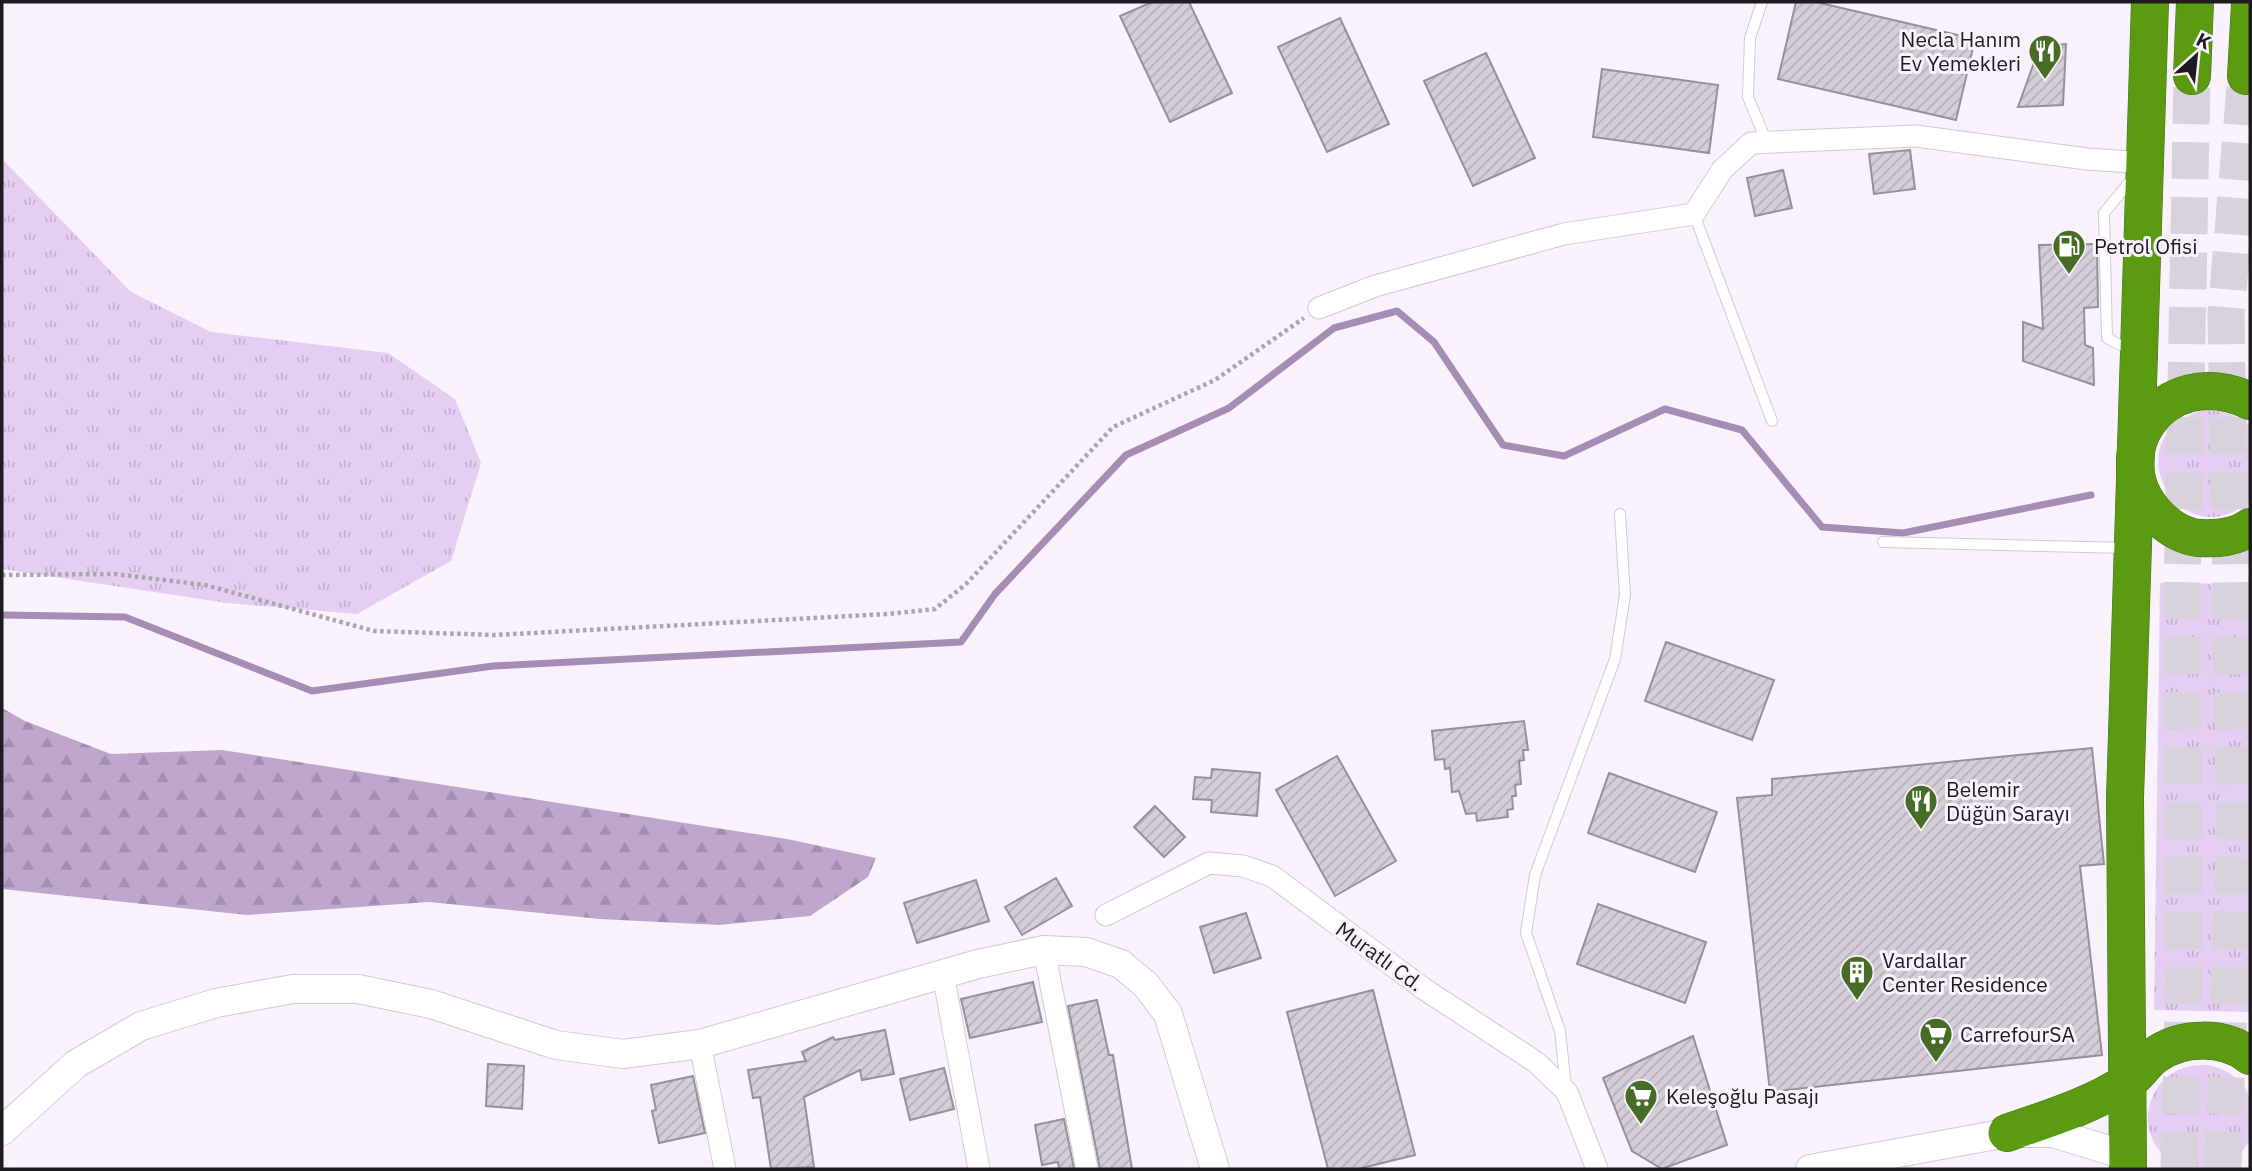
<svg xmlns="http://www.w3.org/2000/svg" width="2252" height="1171" viewBox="0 0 2252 1171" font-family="'IBM Plex Sans',sans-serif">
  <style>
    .grass { fill: url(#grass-tufts) }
    .forest { fill: url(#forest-firs) }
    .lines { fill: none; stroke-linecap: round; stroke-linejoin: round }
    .stream { stroke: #a58db4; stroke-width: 7 }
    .building { fill: url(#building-hatch); stroke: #96909a; stroke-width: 2 }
    .highway-tunnel { stroke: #d8d2dc; stroke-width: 37; stroke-dasharray: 37 18; stroke-linecap: butt }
    .lane-casing { stroke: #d0cad4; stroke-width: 12 }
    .street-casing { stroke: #d0cad4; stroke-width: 23 }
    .secondary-casing { stroke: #d0cad4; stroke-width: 30 }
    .highway-casing { stroke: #466f17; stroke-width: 38 }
    .path { stroke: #aba6ae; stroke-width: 4.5; stroke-dasharray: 3.5 3.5; stroke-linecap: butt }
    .lane { stroke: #fff; stroke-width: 10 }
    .street { stroke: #fff; stroke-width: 21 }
    .secondary { stroke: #fff; stroke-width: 28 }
    .highway { stroke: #5b9b12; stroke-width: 37 }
    .labels { text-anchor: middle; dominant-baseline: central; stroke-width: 6; stroke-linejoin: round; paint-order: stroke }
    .poi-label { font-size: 21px; fill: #1e1c20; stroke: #f9f2fd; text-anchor: start }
    .street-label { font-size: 21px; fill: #1e1c20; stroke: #f9f2fd }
  </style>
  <defs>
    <pattern id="grass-tufts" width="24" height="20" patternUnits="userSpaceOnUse" patternTransform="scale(1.75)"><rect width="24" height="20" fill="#e4cff2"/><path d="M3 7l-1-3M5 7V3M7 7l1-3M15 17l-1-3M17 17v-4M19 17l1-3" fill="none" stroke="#c3b1cf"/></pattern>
    <pattern id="forest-firs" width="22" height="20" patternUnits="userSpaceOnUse" patternTransform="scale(1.75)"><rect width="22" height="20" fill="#bea6cd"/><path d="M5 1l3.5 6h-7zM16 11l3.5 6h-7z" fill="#a38eb0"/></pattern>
    <pattern id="building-hatch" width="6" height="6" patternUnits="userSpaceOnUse" patternTransform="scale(1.75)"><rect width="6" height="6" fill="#d3cdd8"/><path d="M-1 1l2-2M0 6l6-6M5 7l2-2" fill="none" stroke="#b5afb9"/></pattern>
  </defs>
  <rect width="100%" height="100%" fill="#f9f2fd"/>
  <!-- grass -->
  <g class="grass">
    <polygon points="2,159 131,292 211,332 388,353 455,399 481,463 451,561 357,614 227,603 2,569"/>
    <path d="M2203,410c20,0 32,4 47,16v74c-66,62 -142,-61 -47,-90z"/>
    <polygon points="2160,583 2250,584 2250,1012 2154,1010"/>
    <circle cx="2201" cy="1118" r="53"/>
  </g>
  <!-- forest -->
  <polygon class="forest" points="2,708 25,721 111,754 222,750 787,839 876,858 868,877 810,916 719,925 600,919 429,902 247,915 2,889"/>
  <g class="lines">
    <!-- stream -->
    <polyline class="stream" points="2,615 125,617 312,691 493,666 961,642 995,594 1126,455 1229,408 1334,328 1397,311 1434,342 1503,445 1564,456 1665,409 1742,430 1822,527 1903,533 2091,495"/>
  </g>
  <!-- building -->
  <g class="building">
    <polygon points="1152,2 1189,2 1232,93 1170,122 1120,16"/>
    <polygon points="1796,2 1816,2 1975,39 1956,120 1778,79"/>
    <polygon points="1340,18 1389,124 1327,152 1278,47"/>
    <polygon points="2066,44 2063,105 2018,107 2040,46"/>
    <polygon points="1486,53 1535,158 1473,186 1424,81"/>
    <polygon points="1602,69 1718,85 1709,153 1593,137"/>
    <polygon points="1910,150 1915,189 1874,194 1869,154"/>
    <polygon points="1783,170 1792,208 1755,216 1747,178"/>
    <polygon points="2097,244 2098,307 2084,308 2085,345 2093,348 2094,385 2023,361 2023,322 2043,329 2039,245"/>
    <polygon points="1666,642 1774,680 1752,740 1645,701"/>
    <polygon points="1524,721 1528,750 1523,750 1524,760 1519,761 1521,784 1515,785 1516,796 1512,796 1513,809 1507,810 1508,817 1477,821 1476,813 1466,814 1459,791 1452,792 1450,768 1445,769 1444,759 1435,760 1432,731"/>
    <polygon points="2092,748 2104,864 2080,866 2102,1055 1770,1092 1737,798 1772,795 1772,779"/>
    <polygon points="1337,756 1396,861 1335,896 1276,790"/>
    <polygon points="1212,769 1260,773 1257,816 1211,812 1212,800 1193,799 1195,777 1211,778"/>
    <polygon points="1609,773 1717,812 1695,872 1588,833"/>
    <polygon points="1155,806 1185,837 1164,857 1134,827"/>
    <polygon points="1056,878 1072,906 1022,935 1005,907"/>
    <polygon points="976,880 989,921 917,943 904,903"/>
    <polygon points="1598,904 1706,942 1685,1003 1577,964"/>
    <polygon points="1246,913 1261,958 1214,973 1200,927"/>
    <polygon points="1033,982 1042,1022 970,1038 961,999"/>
    <polygon points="1373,990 1415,1155 1358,1169 1328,1169 1287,1012"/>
    <polygon points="1097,1000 1109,1055 1113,1055 1132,1169 1100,1169 1068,1006"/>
    <polygon points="885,1030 894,1074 862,1080 860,1070 804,1097 814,1167 771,1169 760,1097 753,1098 748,1070 806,1061 802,1052 833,1037 835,1040"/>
    <polygon points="1693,1036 1727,1145 1662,1169 1632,1151 1603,1078"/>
    <polygon points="488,1064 524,1066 522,1109 486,1106"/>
    <polygon points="944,1068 954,1109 910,1120 900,1079"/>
    <polygon points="693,1076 705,1133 659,1143 652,1111 656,1110 651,1085"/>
    <polygon points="1064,1119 1074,1169 1059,1169 1058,1162 1042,1165 1035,1125"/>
  </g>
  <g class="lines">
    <!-- highway-tunnel -->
    <g class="highway-tunnel">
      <polyline points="2179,1169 2184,979 2182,599 2192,76"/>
      <polyline points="2223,1169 2235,832 2226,314 2246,76"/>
    </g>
    <defs>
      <g id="lane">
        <polyline points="1762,2 1750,38 1748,97 1767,143"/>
        <polyline points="2133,178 2104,213 2107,338 2134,352"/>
        <polyline points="1694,214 1772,421"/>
        <polyline points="1883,542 2127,548"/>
        <polyline points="1566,1088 1560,1031 1526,933 1535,875 1615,659 1625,595 1620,514"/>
      </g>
      <g id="street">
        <polyline points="1319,308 1375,286 1564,234 1694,214 1722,170 1751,143 1916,136 2087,159 2146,163"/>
        <polyline points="1106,915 1209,863 1243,866 1272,876 1424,989 1536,1062 1567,1092 1597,1169"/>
        <polyline points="1044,950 1087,1169"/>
        <polyline points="943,974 979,1169"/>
        <polyline points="700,1044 725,1169"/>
      </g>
      <g id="secondary">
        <polyline points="2,1131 76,1064 141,1026 216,1003 293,989 358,989 431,1004 556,1045 623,1054 700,1044 978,964 1044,950 1086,952 1121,964 1146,985 1168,1014 1215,1169"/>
        <polyline points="1810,1169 2007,1133 2053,1133 2128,1156"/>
      </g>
      <g id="highway">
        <polyline points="2192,76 2195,2"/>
        <polyline points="2246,76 2250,4"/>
        <path d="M2250,401c-89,-42 -154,59 -88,119 9,9 24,17 37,18 18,1 36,0 51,-11"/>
        <path d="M2007,1133c40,-14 84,-27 120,-51 10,-6 17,-18 27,-26 27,-20 70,-21 96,0"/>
        <polyline points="2128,1169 2125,798 2150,2"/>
      </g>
    </defs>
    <!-- lane casing -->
    <use href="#lane" class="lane-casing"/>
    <!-- street casing -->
    <use href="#street" class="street-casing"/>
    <!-- secondary casing -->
    <use href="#secondary" class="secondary-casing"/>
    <!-- highway casing -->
    <use href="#highway" class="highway-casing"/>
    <!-- path -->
    <polyline class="path" points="2,575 115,574 205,585 374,631 495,635 888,614 935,609 966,584 1113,427 1215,380 1304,318"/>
    <!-- lane -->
    <use href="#lane" class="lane"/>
    <!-- street -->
    <use href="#street" class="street"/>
    <!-- secondary -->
    <use href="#secondary" class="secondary"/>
    <!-- highway -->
    <use href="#highway" class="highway"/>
  </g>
  <!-- icons -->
  <defs>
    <symbol id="restaurant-pin" viewBox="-11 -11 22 30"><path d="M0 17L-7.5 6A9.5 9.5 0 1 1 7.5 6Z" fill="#476c26" stroke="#f9f2fd"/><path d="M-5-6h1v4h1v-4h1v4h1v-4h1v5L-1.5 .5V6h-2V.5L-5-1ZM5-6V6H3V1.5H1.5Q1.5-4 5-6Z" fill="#fff"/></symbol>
    <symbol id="fuel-pin" viewBox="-11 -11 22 30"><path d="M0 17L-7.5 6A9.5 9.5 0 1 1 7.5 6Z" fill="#476c26" stroke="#f9f2fd"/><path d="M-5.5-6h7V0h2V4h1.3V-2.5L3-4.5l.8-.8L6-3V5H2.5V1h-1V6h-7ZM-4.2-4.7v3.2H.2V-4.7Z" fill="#fff"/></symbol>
    <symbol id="building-pin" viewBox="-11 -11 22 30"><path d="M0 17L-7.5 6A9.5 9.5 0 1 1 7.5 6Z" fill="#476c26" stroke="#f9f2fd"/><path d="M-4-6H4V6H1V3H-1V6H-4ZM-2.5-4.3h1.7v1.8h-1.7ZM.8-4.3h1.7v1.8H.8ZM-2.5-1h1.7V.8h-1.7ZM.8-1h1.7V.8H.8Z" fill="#fff"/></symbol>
    <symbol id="supermarket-pin" viewBox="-11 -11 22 30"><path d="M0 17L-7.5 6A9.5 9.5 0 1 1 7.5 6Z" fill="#476c26" stroke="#f9f2fd"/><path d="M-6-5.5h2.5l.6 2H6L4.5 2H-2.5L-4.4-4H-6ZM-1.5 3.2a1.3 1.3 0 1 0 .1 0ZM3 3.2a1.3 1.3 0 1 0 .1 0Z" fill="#fff"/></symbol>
  </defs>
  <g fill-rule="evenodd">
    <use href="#restaurant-pin" x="2026" y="32" width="38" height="52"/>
    <use href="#fuel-pin" x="2050" y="227" width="38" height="52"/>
    <use href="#restaurant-pin" x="1902" y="782" width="38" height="52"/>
    <use href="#building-pin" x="1838" y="953" width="38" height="52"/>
    <use href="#supermarket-pin" x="1917" y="1015" width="38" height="52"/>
    <use href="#supermarket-pin" x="1622" y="1077" width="38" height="52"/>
  </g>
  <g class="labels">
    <!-- poi labels -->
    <g class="poi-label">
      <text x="2021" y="39" text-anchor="end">Necla Hanım<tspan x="2021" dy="24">Ev Yemekleri</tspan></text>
      <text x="2094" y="246">Petrol Ofisi</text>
      <text x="1946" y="789">Belemir<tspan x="1946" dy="24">Düğün Sarayı</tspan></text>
      <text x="1882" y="960">Vardallar<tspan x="1882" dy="24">Center Residence</tspan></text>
      <text x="1960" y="1034">CarrefourSA</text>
      <text x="1666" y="1096">Keleşoğlu Pasajı</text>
    </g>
    <!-- street labels -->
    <g class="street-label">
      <text transform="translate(1380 956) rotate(36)">Muratlı Cd.</text>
    </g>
  </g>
  <!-- border -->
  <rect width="2252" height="1171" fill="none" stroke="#1e1c20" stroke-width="7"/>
  <!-- north arrow -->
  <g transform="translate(2196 56) rotate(27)" stroke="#f9f2fd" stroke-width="5" paint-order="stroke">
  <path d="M0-5L12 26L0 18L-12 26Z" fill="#1e1c20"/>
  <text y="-10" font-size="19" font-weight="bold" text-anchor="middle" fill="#1e1c20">K</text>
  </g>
</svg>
